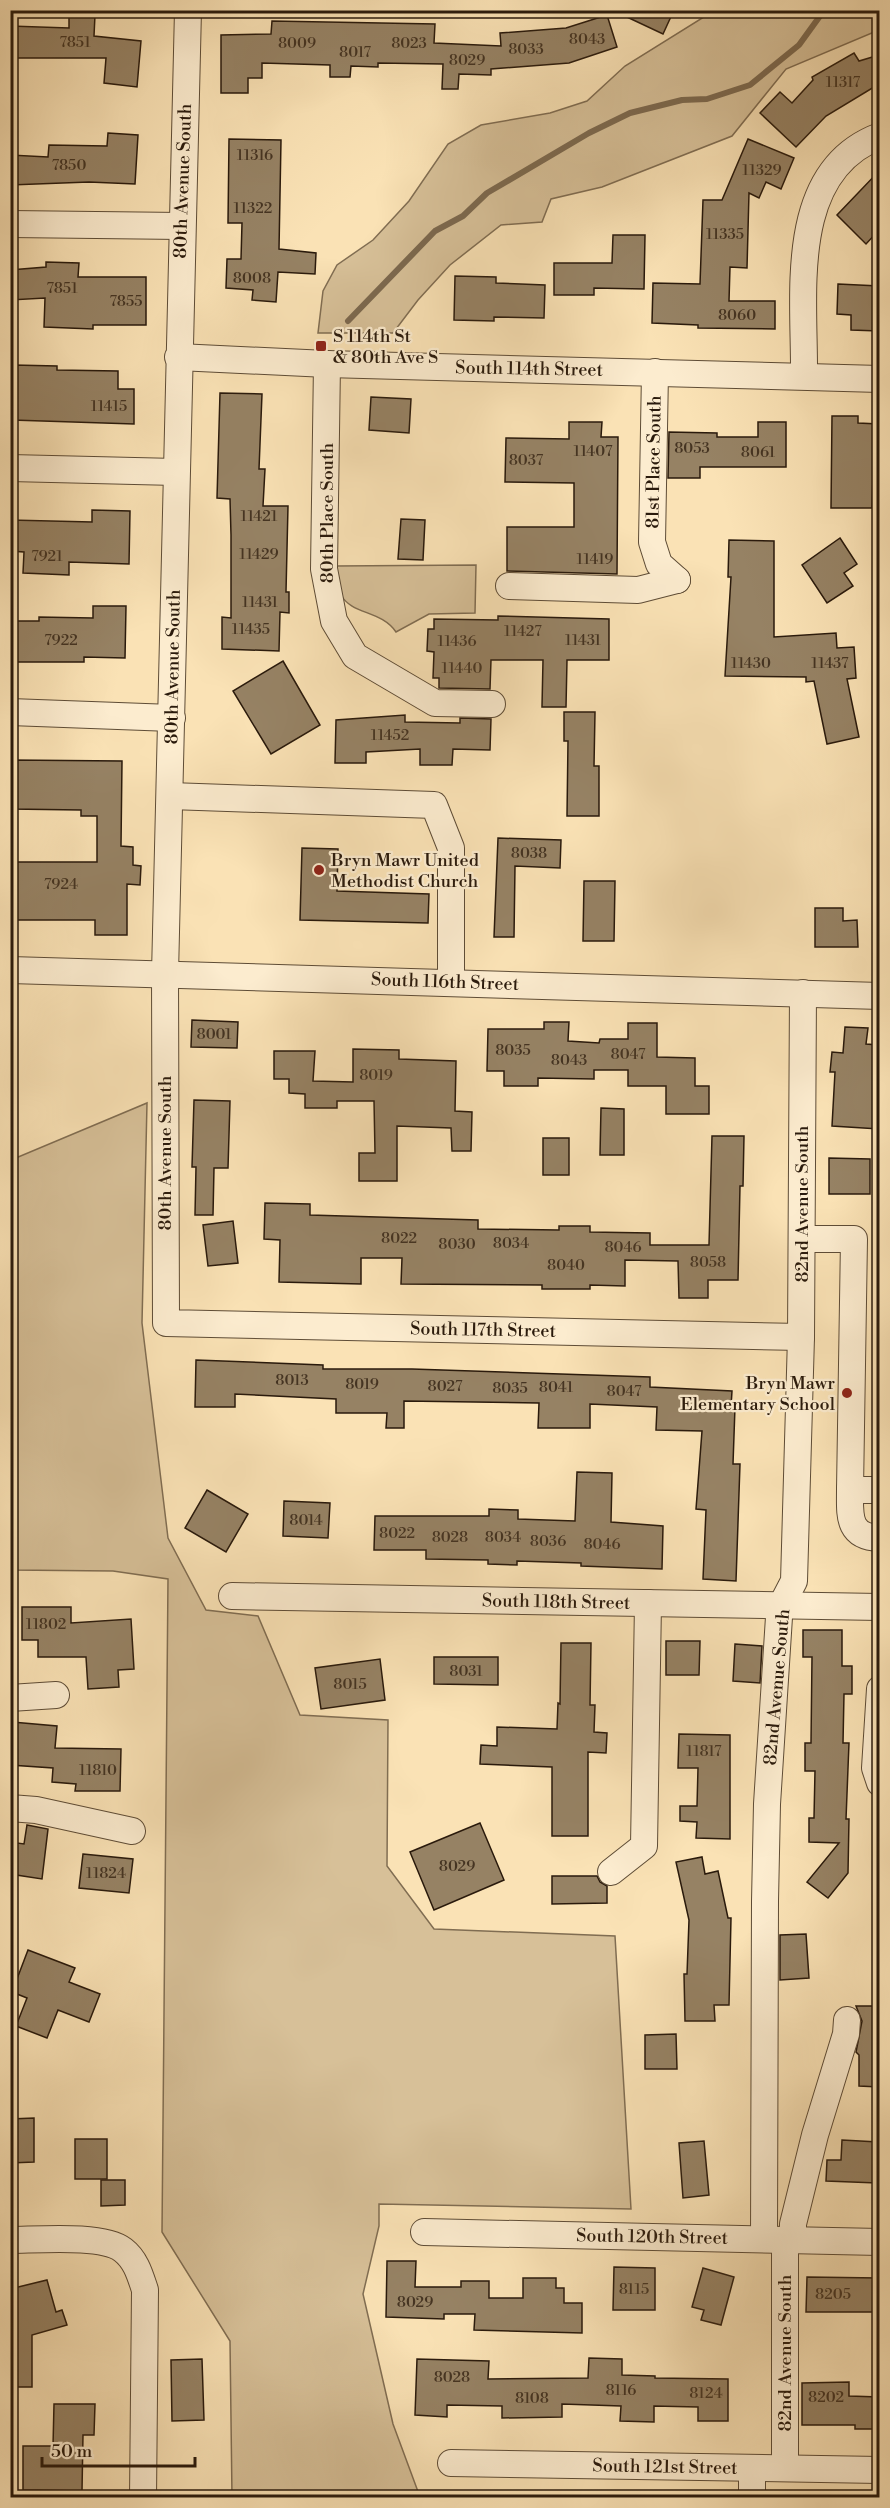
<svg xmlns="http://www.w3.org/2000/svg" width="890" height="2508" viewBox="0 0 890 2508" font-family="'Libre Bodoni',serif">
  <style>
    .green { fill: #d7c098; stroke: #806d52; stroke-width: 1.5 }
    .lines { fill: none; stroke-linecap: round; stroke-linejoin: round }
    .stream { stroke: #7c694f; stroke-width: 6 }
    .building { fill: #968264; stroke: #2a1a0c; stroke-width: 1.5 }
    .minor-casing { stroke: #5e4c36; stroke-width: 28 }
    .minor { stroke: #fceccf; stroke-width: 26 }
    .poi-dot { fill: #8f2418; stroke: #fceccf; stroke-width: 2 }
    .labels { text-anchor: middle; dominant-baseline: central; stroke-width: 4.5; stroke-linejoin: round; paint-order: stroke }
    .number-label { font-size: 15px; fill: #453422 }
    .street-label { font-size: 18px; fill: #2a1a0c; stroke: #fceccf }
    .poi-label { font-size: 18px; fill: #2a1a0c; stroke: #fceccf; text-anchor: start }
  </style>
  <rect width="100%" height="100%" fill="#fae2b5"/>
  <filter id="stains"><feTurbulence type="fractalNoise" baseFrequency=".00333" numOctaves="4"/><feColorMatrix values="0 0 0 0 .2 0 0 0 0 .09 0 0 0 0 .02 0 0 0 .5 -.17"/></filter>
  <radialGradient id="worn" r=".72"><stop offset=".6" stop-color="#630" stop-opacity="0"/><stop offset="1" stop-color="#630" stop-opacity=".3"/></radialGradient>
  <!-- green -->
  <g class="green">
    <polygon points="715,10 879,11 879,30 786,69 732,136 602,187 551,199 542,222 501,225 450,265 418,300 393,333 318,333 323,291 337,265 373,240 409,201 448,144 481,125 550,113 587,101 625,66"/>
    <path d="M476,565l-1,48 -46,1 -33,18c-15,-22 -44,-17 -55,-37 -4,-8 -4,-20 -6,-29z"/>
    <polygon points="147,1103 142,1323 168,1538 206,1610 258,1616 300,1715 388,1720 387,1866 434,1929 615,1936 631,2209 379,2204 379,2226 363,2294 393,2424 420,2497 232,2497 230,2341 162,2232 168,1579 113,1571 11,1570 11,1160"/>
  </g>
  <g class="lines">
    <!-- stream -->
    <polyline class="stream" points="348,321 435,231 463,216 487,193 589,133 630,113 682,100 707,99 750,85 799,45 820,16 828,10"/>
  </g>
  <!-- building -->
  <g class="building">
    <polygon points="612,10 674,10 663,34"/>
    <polygon points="69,14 95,15 94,36 141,41 137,87 104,83 106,58 10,58 10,26 69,28"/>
    <polygon points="607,15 617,47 569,63 491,69 491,75 459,74 458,89 442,89 443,64 378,63 378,67 351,66 350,77 330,77 330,65 262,63 262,78 248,78 248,93 221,93 221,35 271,34 272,21 435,24 434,43 501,46 500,33 566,28"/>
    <polygon points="854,53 859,61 879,55 879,84 826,116 796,147 760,113 780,92 792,103 813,80 812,77"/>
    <polygon points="108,133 138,135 135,184 89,182 10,185 10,155 48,157 49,145 107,146"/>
    <polygon points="229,139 281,140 279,249 316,253 315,274 278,272 276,302 252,300 253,290 226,288 227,259 241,259 242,223 228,223"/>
    <polygon points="748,139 794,158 781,189 766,182 759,198 749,193 747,268 730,267 729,301 775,301 775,329 698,328 698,325 652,323 653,283 700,284 703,200 722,200"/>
    <polygon points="879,171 879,230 866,244 837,215"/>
    <polygon points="613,235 645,235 644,289 594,288 594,295 554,295 554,263 612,263"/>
    <polygon points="46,262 79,263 78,277 146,277 146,325 93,325 93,329 44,327 45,298 10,300 10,270 46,267"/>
    <polygon points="455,276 496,277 496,283 545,285 544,318 494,317 494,321 454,320"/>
    <polygon points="838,284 879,286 879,331 851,330 851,315 837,314"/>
    <polygon points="13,365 57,366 57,370 118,371 118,389 134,389 134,424 12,420"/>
    <polygon points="220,393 262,394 259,469 265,469 263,506 288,506 286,592 289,592 289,613 280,612 279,651 222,649 222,617 231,618 231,535 230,499 217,498"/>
    <polygon points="371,397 411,399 409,433 369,430"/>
    <polygon points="832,416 858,416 858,423 879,424 879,477 873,477 872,508 831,508"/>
    <polygon points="569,422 602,422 601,437 618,437 617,574 507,571 507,527 574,527 574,483 505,482 506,438 569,439"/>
    <polygon points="758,422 786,422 786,467 700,467 700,478 668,478 669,432 717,433 717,437 758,437"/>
    <polygon points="92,510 130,511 129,564 69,562 69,575 23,573 24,552 10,551 10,520 92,522"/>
    <polygon points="401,519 425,520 423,560 398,559"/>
    <polygon points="840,538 857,564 844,573 853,586 827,603 802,565"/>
    <polygon points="729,540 774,541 774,637 836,633 837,648 854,647 856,678 847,679 859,737 827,744 814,681 806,682 806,677 725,676 731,577 728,577"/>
    <polygon points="93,606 126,606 125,658 84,657 84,662 10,662 10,621 39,621 39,617 93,618"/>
    <polygon points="498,616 609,619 609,660 567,660 566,707 542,707 543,660 491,660 490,689 439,688 439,678 433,678 434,652 427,651 428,629 434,629 434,619 498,620"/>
    <polygon points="283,661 320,725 271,754 233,691"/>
    <polygon points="564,712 595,712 594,766 599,766 599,816 567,816 568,741 564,741"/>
    <polygon points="405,715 405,722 460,723 460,718 491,719 490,750 453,749 452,765 420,765 420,749 366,752 366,763 335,763 336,720"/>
    <polygon points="10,760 122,761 121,846 133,847 133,865 141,866 140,885 127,884 127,935 95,935 95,920 10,920 10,862 97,862 97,816 81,816 81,810 10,809"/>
    <polygon points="498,838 561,840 560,868 515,866 514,937 494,937"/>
    <polygon points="302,848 338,849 337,891 429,894 428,923 300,920"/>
    <polygon points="584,881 615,881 614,941 583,941"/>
    <polygon points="815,908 843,908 843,921 857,920 858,947 815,947"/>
    <polygon points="192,1020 238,1022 237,1048 191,1047"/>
    <polygon points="544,1022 569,1022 568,1041 599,1043 600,1039 628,1039 628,1023 657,1023 657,1057 695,1058 695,1086 709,1086 709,1114 666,1114 666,1086 628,1086 628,1070 594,1070 594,1079 538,1078 538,1086 504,1086 504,1071 487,1071 488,1029 544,1029"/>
    <polygon points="845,1027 868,1028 866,1044 879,1045 879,1129 832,1126 835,1072 830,1072 832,1052 843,1053"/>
    <polygon points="353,1049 399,1050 399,1059 456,1061 455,1111 472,1112 471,1151 452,1151 451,1128 397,1126 397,1181 359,1181 359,1153 375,1153 374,1101 337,1101 337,1108 305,1108 305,1094 289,1093 289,1079 274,1079 274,1051 315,1051 313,1081 353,1082"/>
    <polygon points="194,1100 230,1101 228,1168 214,1168 213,1215 195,1215 196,1167 192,1167"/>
    <polygon points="601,1108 624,1109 624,1155 600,1155"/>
    <polygon points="712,1136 744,1136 743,1186 740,1186 738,1280 708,1280 708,1298 679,1298 678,1261 625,1260 625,1286 590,1285 590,1289 542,1289 542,1285 401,1284 402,1258 361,1258 361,1284 279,1282 280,1240 264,1239 265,1203 310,1204 310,1215 478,1220 478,1229 559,1230 559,1226 590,1226 590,1232 650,1233 650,1245 709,1245"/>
    <rect x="543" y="1138" width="26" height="37"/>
    <polygon points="829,1158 870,1159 870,1194 829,1194"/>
    <polygon points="233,1221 238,1263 208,1266 203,1225"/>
    <polygon points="196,1360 323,1365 323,1369 412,1369 650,1377 650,1387 732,1391 731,1407 735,1407 733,1464 740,1464 736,1581 703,1579 706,1510 696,1509 702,1431 656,1430 657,1407 590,1404 590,1428 538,1428 539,1403 404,1401 404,1428 386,1428 387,1413 336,1413 336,1399 235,1394 235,1407 195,1407"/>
    <polygon points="577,1472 612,1473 611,1522 663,1526 662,1569 581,1566 581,1563 517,1561 517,1565 488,1564 488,1560 426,1559 426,1550 374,1550 375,1516 489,1516 489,1509 518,1510 518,1519 575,1521"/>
    <polygon points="207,1490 248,1514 226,1552 185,1528"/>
    <polygon points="284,1501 330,1503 328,1538 283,1536"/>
    <polygon points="22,1607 71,1607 71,1623 131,1619 134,1669 118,1670 119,1687 88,1689 86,1657 38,1657 38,1640 22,1640"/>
    <polygon points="803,1630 842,1630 842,1666 852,1666 852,1694 844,1694 843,1743 849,1743 846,1819 849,1819 848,1873 828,1898 807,1882 839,1843 809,1842 809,1818 814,1818 815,1771 805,1771 805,1743 811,1743 812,1657 803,1657"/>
    <polygon points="666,1641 700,1641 699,1675 666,1675"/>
    <polygon points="561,1643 591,1643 590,1705 595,1705 594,1732 607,1733 606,1753 588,1752 588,1836 552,1836 552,1767 480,1764 481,1745 497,1746 497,1727 557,1729 558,1703 560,1704"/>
    <polygon points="735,1644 762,1646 760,1683 733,1681"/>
    <polygon points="434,1657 498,1657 498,1685 434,1684"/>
    <polygon points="380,1659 385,1700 321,1709 315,1668"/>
    <polygon points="12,1722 57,1726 55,1748 121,1749 120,1791 75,1791 76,1784 52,1782 53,1768 10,1765"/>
    <polygon points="679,1734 730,1735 730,1839 696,1838 697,1822 680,1821 680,1806 697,1806 698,1768 678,1768"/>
    <polygon points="480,1823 504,1880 434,1910 410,1852"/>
    <polygon points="27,1825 48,1829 42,1879 10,1874 10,1842 24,1844"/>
    <polygon points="83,1854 133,1859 129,1893 79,1888"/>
    <polygon points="702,1857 705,1874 718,1871 728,1918 731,1918 729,2005 714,2005 715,2021 685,2021 684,1974 687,1974 689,1920 676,1862"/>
    <polygon points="552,1876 597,1876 600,1882 607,1886 607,1903 552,1904"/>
    <polygon points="806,1934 809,1978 780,1980 780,1935"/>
    <polygon points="28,1950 75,1968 69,1982 100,1994 89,2022 58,2010 47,2038 16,2026 27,1998 12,1992"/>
    <polygon points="856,2006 879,2006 879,2087 859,2086 859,2055 856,2052 862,2021"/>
    <polygon points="676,2034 677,2069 645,2069 645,2035"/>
    <polygon points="34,2118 34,2162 10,2163 10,2119"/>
    <rect x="75" y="2139" width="32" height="40"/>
    <polygon points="842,2140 878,2142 877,2183 826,2181 827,2160 841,2160"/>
    <polygon points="704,2141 709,2195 683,2198 679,2143"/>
    <polygon points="101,2180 125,2180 125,2205 101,2206"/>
    <polygon points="387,2261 416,2261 415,2287 461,2287 461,2281 489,2281 489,2298 523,2298 523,2278 556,2278 556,2288 564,2288 564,2303 582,2303 582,2333 474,2330 475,2314 444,2314 444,2319 386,2317"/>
    <polygon points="614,2267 655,2268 655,2310 613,2310"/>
    <polygon points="703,2268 734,2277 721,2325 701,2320 704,2310 692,2307"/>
    <polygon points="807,2277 879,2278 879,2312 806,2312"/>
    <polygon points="47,2280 56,2312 62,2310 67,2325 32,2335 32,2387 10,2387 10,2289"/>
    <polygon points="589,2358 622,2359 622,2375 655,2376 655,2378 728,2379 728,2421 698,2421 698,2407 654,2406 654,2422 620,2421 621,2406 562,2404 562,2417 502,2418 502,2406 447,2405 447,2417 415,2415 417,2359 489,2361 488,2379 588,2378"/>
    <polygon points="202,2359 204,2420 172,2421 171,2360"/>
    <polygon points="849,2382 849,2396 879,2397 879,2429 855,2429 855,2425 802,2425 802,2383"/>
    <polygon points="54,2404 95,2404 94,2435 83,2435 82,2491 23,2490 23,2446 53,2446"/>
  </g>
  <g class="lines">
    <defs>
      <g id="minor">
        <polyline points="188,10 165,974 166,1323 801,1337"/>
        <polyline points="10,224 182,226"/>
        <polyline points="178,357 327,364 880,379"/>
        <polyline points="327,364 324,569 334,621 355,656 435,703 492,704"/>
        <polyline points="655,372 652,542 659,564 677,580"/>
        <path d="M804,376c1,-81 -18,-205 76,-240"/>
        <polyline points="10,468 176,472"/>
        <polyline points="509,586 638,590 677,580"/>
        <polyline points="10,712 172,718"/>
        <polyline points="170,796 434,805 451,848 451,982"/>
        <polyline points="10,970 880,996"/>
        <polyline points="802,1239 854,1239 850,1490"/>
        <path d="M880,1490h-30c0,25 -3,47 30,48"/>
        <polyline points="232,1596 880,1607"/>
        <polyline points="880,1689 875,1768 880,1783"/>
        <polyline points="10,1698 56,1695"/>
        <polyline points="10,1808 36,1810 132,1831"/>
        <polyline points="611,1872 644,1846 648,1603"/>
        <polyline points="424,2232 880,2242"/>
        <polyline points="764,2239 765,1901 767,1804 779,1617 781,1606 794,1581 801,1337 803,993"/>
        <path d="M10,2240c26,0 93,-6 113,10 13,10 17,25 22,40l-2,208"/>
        <polyline points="793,2240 793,2224 815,2135 846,2034 847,2020"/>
        <polyline points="451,2463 880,2470"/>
        <polyline points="785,2467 785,2240"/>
        <polyline points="752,2468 752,2498"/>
      </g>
    </defs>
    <!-- minor casing -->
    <use href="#minor" class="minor-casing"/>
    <!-- minor -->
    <use href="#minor" class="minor"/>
  </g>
  <!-- markers -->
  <g class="poi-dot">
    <rect x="315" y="340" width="12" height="12" rx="3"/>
    <circle cx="319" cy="870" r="6"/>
    <circle cx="847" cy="1393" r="6"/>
  </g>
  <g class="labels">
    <!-- number labels -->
    <g class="number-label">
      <text x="587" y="39">8043</text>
      <text x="75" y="42">7851</text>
      <text x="297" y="43">8009</text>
      <text x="409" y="43">8023</text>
      <text x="526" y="49">8033</text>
      <text x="355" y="52">8017</text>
      <text x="467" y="60">8029</text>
      <text x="843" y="82">11317</text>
      <text x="255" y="155">11316</text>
      <text x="69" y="165">7850</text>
      <text x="762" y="170">11329</text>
      <text x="253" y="208">11322</text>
      <text x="725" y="234">11335</text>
      <text x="252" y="278">8008</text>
      <text x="62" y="288">7851</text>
      <text x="126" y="301">7855</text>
      <text x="737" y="315">8060</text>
      <text x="109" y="406">11415</text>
      <text x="692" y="448">8053</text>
      <text x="593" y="451">11407</text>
      <text x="758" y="452">8061</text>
      <text x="526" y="460">8037</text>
      <text x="259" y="516">11421</text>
      <text x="259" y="554">11429</text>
      <text x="47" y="556">7921</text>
      <text x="595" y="559">11419</text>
      <text x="260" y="602">11431</text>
      <text x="251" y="629">11435</text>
      <text x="523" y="631">11427</text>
      <text x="61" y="640">7922</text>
      <text x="583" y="640">11431</text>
      <text x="457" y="641">11436</text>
      <text x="751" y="663">11430</text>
      <text x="830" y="663">11437</text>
      <text x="462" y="668">11440</text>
      <text x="390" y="735">11452</text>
      <text x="529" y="853">8038</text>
      <text x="61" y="884">7924</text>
      <text x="214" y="1034">8001</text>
      <text x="513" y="1050">8035</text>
      <text x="628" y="1054">8047</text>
      <text x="569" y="1060">8043</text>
      <text x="376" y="1075">8019</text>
      <text x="399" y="1238">8022</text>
      <text x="511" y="1243">8034</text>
      <text x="457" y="1244">8030</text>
      <text x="623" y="1247">8046</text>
      <text x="708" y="1262">8058</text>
      <text x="566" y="1265">8040</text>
      <text x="292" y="1380">8013</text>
      <text x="362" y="1384">8019</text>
      <text x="445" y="1386">8027</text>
      <text x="556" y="1387">8041</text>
      <text x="510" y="1388">8035</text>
      <text x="624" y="1391">8047</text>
      <text x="306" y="1520">8014</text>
      <text x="397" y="1533">8022</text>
      <text x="450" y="1537">8028</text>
      <text x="503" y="1537">8034</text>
      <text x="548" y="1541">8036</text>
      <text x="602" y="1544">8046</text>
      <text x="46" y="1624">11802</text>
      <text x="466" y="1671">8031</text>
      <text x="350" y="1684">8015</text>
      <text x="704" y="1751">11817</text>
      <text x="98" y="1770">11810</text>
      <text x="457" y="1866">8029</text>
      <text x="106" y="1873">11824</text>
      <text x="634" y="2289">8115</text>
      <text x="833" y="2294">8205</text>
      <text x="415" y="2302">8029</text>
      <text x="452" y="2377">8028</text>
      <text x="621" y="2390">8116</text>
      <text x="706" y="2393">8124</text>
      <text x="826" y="2397">8202</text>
      <text x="532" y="2398">8108</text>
    </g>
    <!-- street labels -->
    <g class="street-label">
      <text transform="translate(183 181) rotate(-88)">80th Avenue South</text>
      <text transform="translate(529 369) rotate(1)">South 114th Street</text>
      <text transform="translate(654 462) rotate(-89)">81st Place South</text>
      <text transform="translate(327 513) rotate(-90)">80th Place South</text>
      <text transform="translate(173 667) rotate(-89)">80th Avenue South</text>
      <text transform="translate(445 982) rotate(2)">South 116th Street</text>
      <text transform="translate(165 1153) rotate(-90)">80th Avenue South</text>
      <text transform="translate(802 1204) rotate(-90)">82nd Avenue South</text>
      <text transform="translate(483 1330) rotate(1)">South 117th Street</text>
      <text transform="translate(556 1602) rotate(1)">South 118th Street</text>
      <text transform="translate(777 1687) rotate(-85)">82nd Avenue South</text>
      <text transform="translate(652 2237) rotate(1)">South 120th Street</text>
      <text transform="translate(785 2353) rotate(-90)">82nd Avenue South</text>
      <text transform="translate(665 2467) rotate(1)">South 121st Street</text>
    </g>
    <!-- poi labels -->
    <g class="poi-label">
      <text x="333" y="336">S 114th St<tspan x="333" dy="21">&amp; 80th Ave S</tspan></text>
      <text x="331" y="860">Bryn Mawr United<tspan x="331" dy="21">Methodist Church</tspan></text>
      <text x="835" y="1383" text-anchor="end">Bryn Mawr<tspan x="835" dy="21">Elementary School</tspan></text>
    </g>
  </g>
  <!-- margin -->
  <rect width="890" height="2508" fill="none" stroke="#fae2b5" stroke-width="36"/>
  <rect x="12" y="12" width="866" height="2484" fill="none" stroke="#2a1a0c" stroke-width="3"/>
  <rect x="18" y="18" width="854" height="2472" fill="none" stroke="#2a1a0c" stroke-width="1.5"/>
  <!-- scale -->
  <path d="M42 2457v9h153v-9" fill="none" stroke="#2a1a0c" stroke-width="3"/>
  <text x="51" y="2457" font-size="18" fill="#2a1a0c" stroke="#fceccf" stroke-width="4.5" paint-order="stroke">50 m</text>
  <rect width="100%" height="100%" filter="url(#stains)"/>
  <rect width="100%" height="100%" fill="url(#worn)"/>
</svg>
